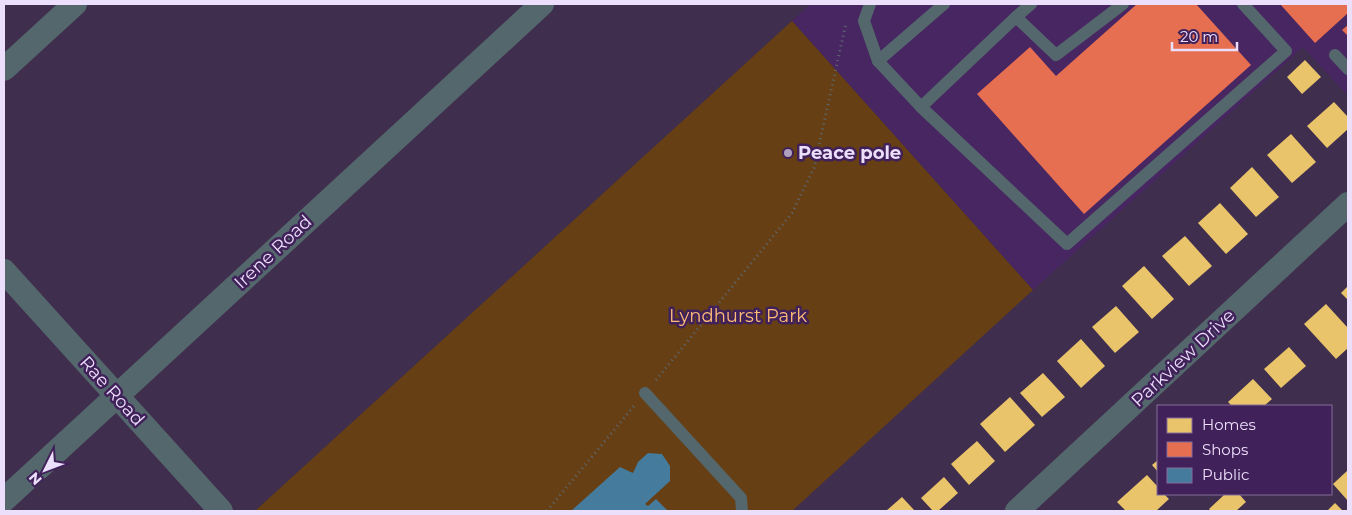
<svg xmlns="http://www.w3.org/2000/svg" width="1352" height="515" viewBox="0 0 1352 515" font-family="Montserrat,sans-serif">
  <style>
    .built { fill: #472662 }
    .green { fill: #663f14 }
    .homes { fill: #e9c46a }
    .shops { fill: #e76f51 }
    .public { fill: #457b9d }
    .lines { fill: none; stroke-linecap: round; stroke-linejoin: round }
    .path { stroke: #5f6872; stroke-width: 3; stroke-dasharray: 1 4; stroke-linecap: butt }
    .lane { stroke: #54676c; stroke-width: 12 }
    .street { stroke: #54676c; stroke-width: 24 }
    .poi-dot { fill: #afa1be; stroke: #40215a; stroke-width: 2 }
    .labels { text-anchor: middle; dominant-baseline: central; stroke-width: 5; stroke-linejoin: round; paint-order: stroke }
    .poi-label { font-size: 18px; font-weight: bold; fill: #ecdffb; stroke: #40215a; text-anchor: start }
    .street-label { font-size: 18px; fill: #ecdffb; stroke: #40215a }
    .park-label { font-size: 18px; fill: #febc77; stroke: #40215a }
  </style>
  <rect width="100%" height="100%" fill="#3f2e4d"/>
  <!-- built -->
  <polygon class="built" points="811,4 1348,4 1348,96 1303,47 1033,290 792,21"/>
  <!-- green -->
  <polygon class="green" points="792,21 1033,290 792,511 255,511"/>
  <!-- homes -->
  <g class="homes">
    <polygon points="1305,60 1321,77 1302,94 1287,77"/>
    <polygon points="1334,102 1348,117 1348,129 1327,148 1307,126"/>
    <polygon points="1291,134 1316,162 1292,183 1267,155"/>
    <polygon points="1252,167 1279,197 1256,217 1230,188"/>
    <polygon points="1220,203 1248,234 1226,254 1198,223"/>
    <polygon points="1185,236 1212,266 1189,286 1162,256"/>
    <polygon points="1144,266 1174,299 1152,319 1122,286"/>
    <polygon points="1348,286 1348,300 1341,293"/>
    <polygon points="1326,304 1348,328 1348,348 1336,359 1304,324"/>
    <polygon points="1116,306 1139,332 1115,353 1092,327"/>
    <polygon points="1081,339 1105,366 1081,388 1057,361"/>
    <polygon points="1289,347 1306,366 1281,388 1264,369"/>
    <polygon points="1043,373 1065,397 1042,417 1020,393"/>
    <polygon points="1253,379 1272,399 1264,406 1232,406 1228,402"/>
    <polygon points="1010,397 1035,425 1005,452 980,424"/>
    <polygon points="977,441 995,461 969,485 951,464"/>
    <polygon points="1158,460 1158,472 1152,465"/>
    <polygon points="1348,470 1348,501 1333,484"/>
    <polygon points="1147,475 1158,487 1158,494 1164,494 1169,499 1156,511 1126,511 1117,502"/>
    <polygon points="944,477 958,493 938,511 933,511 921,498"/>
    <polygon points="1225,494 1239,494 1246,502 1236,511 1211,511 1209,509"/>
    <polygon points="902,497 915,511 886,511"/>
    <polygon points="1335,503 1343,511 1327,511"/>
  </g>
  <!-- shops -->
  <g class="shops">
    <polygon points="1137,4 1196,4 1251,65 1084,214 977,94 1030,47 1056,76"/>
    <polygon points="1280,4 1348,4 1348,13 1315,43"/>
    <polygon points="1348,25 1348,36 1342,30"/>
  </g>
  <!-- public -->
  <polygon class="public" points="648,453 662,454 670,466 670,481 645,504 648,506 656,499 668,511 571,511 620,467 633,473 638,462"/>
  <g class="lines">
    <!-- path -->
    <g class="path">
      <polyline points="656,380 792,213 814,168 846,23"/>
      <polyline points="547,511 634,406"/>
    </g>
    <!-- lane -->
    <g class="lane">
      <polyline points="870,4 864,21 878,61 921,107 1067,244 1286,51 1243,4"/>
      <polyline points="1031,4 1016,17 1056,55 1123,4"/>
      <polyline points="1335,55 1348,69"/>
      <polyline points="878,61 944,4"/>
      <polyline points="921,107 1016,17"/>
      <polyline points="645,393 741,498 742,511"/>
    </g>
    <!-- street -->
    <g class="street">
      <polyline points="4,69 75,4"/>
      <polyline points="4,271 221,511"/>
      <polyline points="4,500 542,4"/>
      <polyline points="1017,511 1348,204"/>
    </g>
  </g>
  <!-- markers -->
  <circle class="poi-dot" cx="788" cy="153" r="5"/>
  <g class="labels">
    <!-- poi labels -->
    <g class="poi-label">
      <text x="798" y="153">Peace pole</text>
    </g>
    <!-- street labels -->
    <g class="street-label">
      <text transform="translate(273 252) rotate(-43)">Irene Road</text>
      <text transform="translate(1183 358) rotate(-43)">Parkview Drive</text>
      <text transform="translate(112 391) rotate(48)">Rae Road</text>
    </g>
    <!-- park labels -->
    <g class="park-label">
      <text x="738" y="316">Lyndhurst Park</text>
    </g>
  </g>
  <!-- border -->
  <rect width="1352" height="515" fill="none" stroke="#ecdffb" stroke-width="10"/>
  <!-- legend -->
  <rect x="1157" y="405" width="175" height="90" fill="#40215a" stroke="#856d9a"/>
  <rect x="1167" y="418" width="25" height="15" fill="#e9c46a" stroke="#856d9a"/>
  <text x="1202" y="430" font-size="15" fill="#ecdffb">Homes</text>
  <rect x="1167" y="442" width="25" height="15" fill="#e76f51" stroke="#856d9a"/>
  <text x="1202" y="455" font-size="15" fill="#ecdffb">Shops</text>
  <rect x="1167" y="468" width="25" height="15" fill="#457b9d" stroke="#856d9a"/>
  <text x="1202" y="480" font-size="15" fill="#ecdffb">Public</text>
  <!-- north arrow -->
  <g transform="translate(45 470) rotate(228)" stroke="#40215a" stroke-width="4" paint-order="stroke">
  <path d="M0-4L9 19L0 12L-9 19Z" fill="#ecdffb"/>
  <text y="-8" font-size="14" font-weight="bold" text-anchor="middle" fill="#ecdffb">N</text>
  </g>
  <!-- scale -->
  <path d="M1172 42v8h65v-8" fill="none" stroke="#ecdffb" stroke-width="2.5"/>
  <text x="1180" y="42" font-size="15" fill="#ecdffb" stroke="#40215a" stroke-width="4" paint-order="stroke">20 m</text>
</svg>
